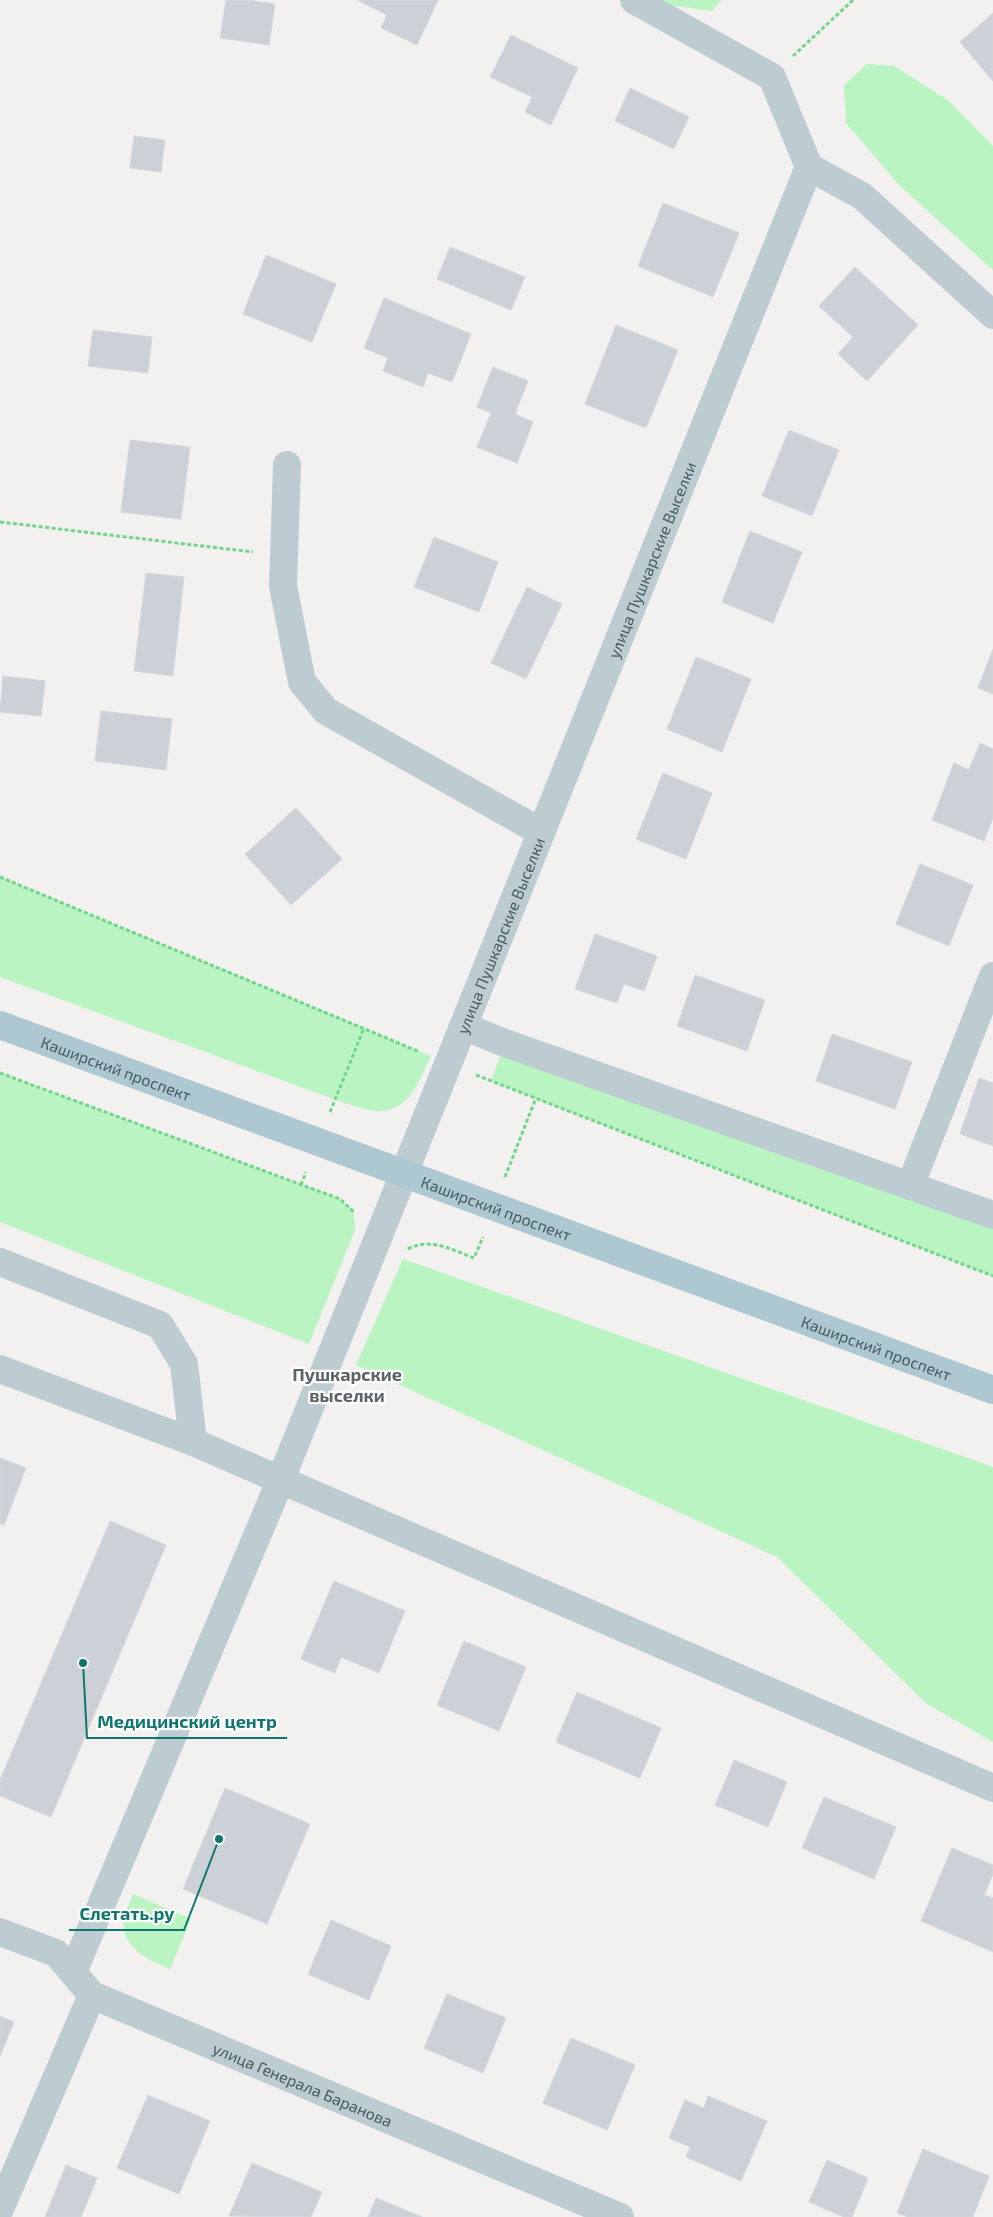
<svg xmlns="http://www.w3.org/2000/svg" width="993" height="2217" viewBox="0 0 993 2217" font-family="'Exo 2',sans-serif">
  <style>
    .green { fill: #baf4c3 }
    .building { fill: #cbd1d6; stroke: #d3d8dc }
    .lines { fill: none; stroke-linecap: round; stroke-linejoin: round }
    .path { stroke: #6fd68a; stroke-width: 3; stroke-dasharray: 4 2.5; stroke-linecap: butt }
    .minor { stroke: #bcccd1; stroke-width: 28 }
    .major { stroke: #adc8d1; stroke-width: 28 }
    .labels { text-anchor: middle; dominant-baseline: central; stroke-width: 4.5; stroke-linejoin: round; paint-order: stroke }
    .street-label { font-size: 16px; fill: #465a60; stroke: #fff }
    .neighbourhood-label { font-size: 18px; font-weight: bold; fill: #5c6366; stroke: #fff }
    .leader { fill: none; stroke: #0f766e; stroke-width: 2 }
    .callout-dot { fill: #0f766e; stroke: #fff; stroke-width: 2 }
    .callout-label { font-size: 18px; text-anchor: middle; font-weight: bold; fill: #0f766e; stroke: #fff; stroke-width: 4.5; stroke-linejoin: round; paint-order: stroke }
  </style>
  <rect width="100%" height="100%" fill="#f3f0f0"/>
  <!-- green -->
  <g class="green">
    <polygon points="634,0 721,0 712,11"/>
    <polygon points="867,64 894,66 949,101 993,146 993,270 899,185 846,123 844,85"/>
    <path d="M0,877l431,179c-12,24 -20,53 -50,55 -9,1 -22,-4 -31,-6l-350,-128z"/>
    <polygon points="505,1043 993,1215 993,1276 491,1081"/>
    <polygon points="0,1073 340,1199 354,1212 355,1230 309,1344 0,1222"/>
    <polygon points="403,1259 993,1467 993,1742 927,1704 777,1557 356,1365"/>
    <path d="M133,1894l58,25 -21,50c-22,-9 -52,-23 -46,-53 2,-7 7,-15 9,-22z"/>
  </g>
  <!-- building -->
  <g class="building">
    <polygon points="226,0 248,0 275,4 269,45 220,38"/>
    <polygon points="357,0 438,0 417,45 381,28 387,15"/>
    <polygon points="993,13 993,81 960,42"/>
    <polygon points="511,35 578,68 551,125 525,112 532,97 490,77"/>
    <polygon points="630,88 689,117 674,149 615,121"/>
    <polygon points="134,136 165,140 161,172 130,168"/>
    <polygon points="663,203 739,233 713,297 638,266"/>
    <polygon points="450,247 525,277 511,310 437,279"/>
    <polygon points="266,255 336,284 312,342 243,314"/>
    <polygon points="855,267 918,325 867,381 838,354 853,337 819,306"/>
    <polygon points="384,298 471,334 452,382 428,373 423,387 383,371 388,358 364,348"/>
    <polygon points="616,325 678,350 646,428 585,404"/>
    <polygon points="93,330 152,337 148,373 88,366"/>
    <polygon points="493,367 528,381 515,414 533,422 517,463 477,447 491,413 477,407"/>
    <polygon points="789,430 839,450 812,516 762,496"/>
    <polygon points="130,440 190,447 181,519 121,512"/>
    <polygon points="750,531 802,552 773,623 722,602"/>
    <polygon points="434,537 498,562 479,612 414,587"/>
    <polygon points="146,573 184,577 173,676 134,671"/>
    <polygon points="527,587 562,604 526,679 491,663"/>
    <polygon points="993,649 993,694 978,688"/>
    <polygon points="696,657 751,679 722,752 667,729"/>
    <polygon points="3,676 45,681 41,716 0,712"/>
    <polygon points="101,711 172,719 166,770 95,761"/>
    <polygon points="980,743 993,749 993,818 984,841 932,820 954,763 969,770"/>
    <polygon points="663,773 712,793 686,859 636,839"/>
    <polygon points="296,808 342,859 291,905 245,854"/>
    <polygon points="920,864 973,885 949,946 896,924"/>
    <polygon points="595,934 657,956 644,991 624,984 617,1003 575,989"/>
    <polygon points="695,975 765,1000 747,1051 677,1026"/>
    <polygon points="832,1034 912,1062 895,1109 816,1081"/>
    <polygon points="979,1078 993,1083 993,1146 960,1134"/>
    <polygon points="0,1458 26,1468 4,1525 0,1524"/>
    <polygon points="110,1521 166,1545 51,1817 0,1796 0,1780"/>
    <polygon points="334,1581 405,1611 379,1673 341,1657 335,1673 301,1659"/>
    <polygon points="464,1641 526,1667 499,1731 437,1705"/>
    <polygon points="577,1692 661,1728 640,1778 556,1742"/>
    <polygon points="734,1760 787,1782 768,1827 715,1805"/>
    <polygon points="225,1788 310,1824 267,1924 183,1889"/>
    <polygon points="824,1797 896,1827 874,1879 802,1848"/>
    <polygon points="952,1848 993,1865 993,1874 984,1895 993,1898 993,1952 921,1921"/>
    <polygon points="331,1920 391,1946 369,2000 308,1974"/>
    <polygon points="447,1994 506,2018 483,2073 424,2048"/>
    <polygon points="0,2016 14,2022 0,2056"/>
    <polygon points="571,2038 635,2065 607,2130 543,2103"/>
    <polygon points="148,2095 210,2121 179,2194 117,2168"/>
    <polygon points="708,2096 767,2121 741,2181 686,2157 690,2147 669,2138 685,2100 704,2108"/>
    <polygon points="923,2149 989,2176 973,2217 908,2217 897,2213"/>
    <polygon points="827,2160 868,2178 852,2217 844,2217 809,2202"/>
    <polygon points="252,2163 322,2192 311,2217 229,2216"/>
    <polygon points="66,2165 97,2178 81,2217 45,2217"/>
    <polygon points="376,2198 422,2217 368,2217"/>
  </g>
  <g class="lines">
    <!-- path -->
    <g class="path">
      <polyline points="793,56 853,0"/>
      <polyline points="0,522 253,552"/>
      <polyline points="0,877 420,1052"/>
      <polyline points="0,1073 340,1199 354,1212"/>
      <polyline points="476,1075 993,1276"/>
      <polyline points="330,1112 364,1028"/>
      <polyline points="505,1177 536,1098"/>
      <polyline points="301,1185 306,1172"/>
      <path d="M408,1249c23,-12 44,1 66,9l9,-21"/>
    </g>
    <!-- minor -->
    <g class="minor">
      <polyline points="634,0 772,77 809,167"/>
      <polyline points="287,465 283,586 302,682 326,711 541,832"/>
      <polyline points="463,1026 505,1043 993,1215"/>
      <polyline points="910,1186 993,976"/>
      <polyline points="0,1262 160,1325 184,1364 193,1442 993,1788"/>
      <polyline points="0,1369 193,1442"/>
      <path id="s1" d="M0,1932l56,21 36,42 528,222"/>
      <path id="s2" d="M73,1972l208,-493 528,-1312 53,29 131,119"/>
      <polyline points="0,2209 92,1995"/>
    </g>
    <!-- major -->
    <path class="major" id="s3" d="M0,1025l993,365"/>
  </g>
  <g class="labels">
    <!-- street labels -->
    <g class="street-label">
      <text stroke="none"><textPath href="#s2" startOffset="1526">улица Пушкарские Выселки</textPath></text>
      <text stroke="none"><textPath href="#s2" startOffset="1121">улица Пушкарские Выселки</textPath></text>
      <text stroke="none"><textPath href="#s3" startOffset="124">Каширский проспект</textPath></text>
      <text stroke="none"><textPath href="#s3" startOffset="529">Каширский проспект</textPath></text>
      <text stroke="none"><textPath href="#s3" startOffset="934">Каширский проспект</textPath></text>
      <text stroke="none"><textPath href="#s1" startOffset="344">улица Генерала Баранова</textPath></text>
    </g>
    <!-- neighbourhood labels -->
    <g class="neighbourhood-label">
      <text x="347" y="1374">Пушкарские<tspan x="347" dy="21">выселки</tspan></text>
    </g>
  </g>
  <!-- callouts -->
  <path class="leader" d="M83 1663L87 1738H287M219 1839L184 1930H69"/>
  <g class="callout-dot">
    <circle cx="83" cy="1663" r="5"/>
    <circle cx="219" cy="1839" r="5"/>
  </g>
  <g class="callout-label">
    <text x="187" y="1728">Медицинский центр</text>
    <text x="127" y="1920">Слетать.ру</text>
  </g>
</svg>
